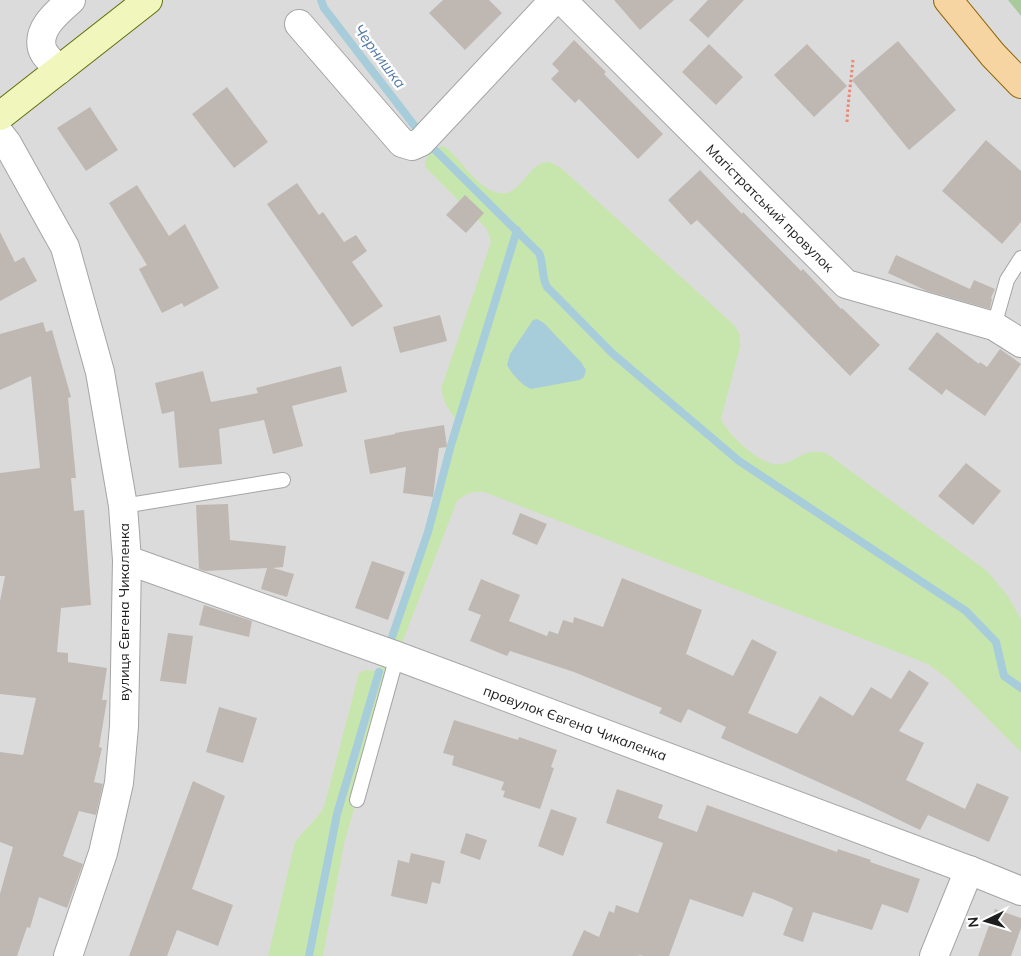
<svg xmlns="http://www.w3.org/2000/svg" width="1021" height="956" viewBox="0 0 1021 956" font-family="Mulish,sans-serif">
  <style>
    .residential { fill: #dcdbdb }
    .grass { fill: #c7e6ae }
    .forest { fill: #a8cb9c }
    .water { fill: #a8cdda }
    .lines { fill: none; stroke-linecap: round; stroke-linejoin: round }
    .stream { stroke: #a8cdda; stroke-width: 8 }
    .building { fill: #bfb8b2 }
    .service-casing { stroke: #a5a5a5; stroke-width: 16 }
    .minor-casing { stroke: #a5a5a5; stroke-width: 30 }
    .secondary-casing { stroke: #616f0c; stroke-width: 30 }
    .primary-casing { stroke: #906809; stroke-width: 30 }
    .path { stroke: #f18574; stroke-width: 3; stroke-dasharray: 2.5 2.5; stroke-linecap: butt }
    .service { stroke: #fff; stroke-width: 14 }
    .minor { stroke: #fff; stroke-width: 28 }
    .secondary { stroke: #f0f6bc; stroke-width: 28 }
    .primary { stroke: #f6d5a3; stroke-width: 28 }
    .labels { text-anchor: middle; dominant-baseline: central; stroke-width: 5; stroke-linejoin: round; paint-order: stroke }
    .street-label { font-size: 14px; fill: #1e1e1e; stroke: #fff }
    .water-label { font-size: 15px; font-style: italic; fill: #5079a8; stroke: #fff }
  </style>
  <rect width="100%" height="100%" fill="#efece5"/>
  <!-- residential -->
  <rect class="residential" x="0" y="0" width="1021" height="956"/>
  <!-- grass -->
  <path class="grass" d="M442,146l6,3c10,10 27,32 39,39 34,21 37,-27 62,-26 3,1 8,4 11,5l174,158 6,10v12l-19,72c7,16 42,49 60,45 21,-4 20,-16 45,-11l161,118 20,24 14,24v133l-72,-72 -21,-16 -444,-172c-12,-1 -18,2 -27,9l-60,155 -53,188 -21,112h-55l27,-114c9,-12 21,-21 29,-35l35,-134 6,-3 14,1 12,-31 67,-216 -13,-21 -4,-14 50,-147 -4,-13 -62,-62c1,-13 6,-16 17,-21z"/>
  <!-- forest -->
  <polygon class="forest" points="1008,0 1021,0 1021,16"/>
  <!-- water -->
  <path class="water" d="M537,319l7,4 37,39 5,8 -2,7 -4,3 -49,9c-9,-3 -20,-16 -24,-24l3,-11 23,-34z"/>
  <g class="lines">
    <!-- stream -->
    <g class="stream">
      <polyline points="321,0 324,8 417,129"/>
      <path d="M434,149l105,104c5,11 2,23 8,34l65,66 127,108 227,150 30,31 8,34 17,12"/>
      <polyline points="391,640 428,532 451,445 517,230"/>
      <polyline points="309,956 337,814 379,672"/>
    </g>
  </g>
  <!-- building -->
  <g class="building">
    <polygon points="443,0 489,0 502,13 465,50 429,13"/>
    <polygon points="614,0 674,0 640,30"/>
    <polygon points="708,0 744,0 708,38 689,20"/>
    <polygon points="574,40 606,72 604,74 663,134 638,159 579,99 575,103 551,79 559,71 552,64"/>
    <polygon points="898,41 956,110 909,150 852,80"/>
    <polygon points="709,44 743,77 716,105 682,72"/>
    <polygon points="807,44 847,86 814,117 774,75"/>
    <polygon points="227,87 268,142 234,168 192,114"/>
    <polygon points="90,107 118,150 86,171 57,128"/>
    <polygon points="986,140 1021,171 1021,222 1002,244 942,191"/>
    <polygon points="700,170 742,214 743,212 801,271 803,269 841,309 842,308 880,345 850,376 697,220 691,225 668,200"/>
    <polygon points="297,183 319,215 323,212 344,242 356,235 367,251 352,262 383,306 352,327 267,204"/>
    <polygon points="137,185 169,236 185,224 219,288 184,307 182,303 162,313 139,269 147,265 109,203"/>
    <polygon points="465,195 484,213 466,233 446,215"/>
    <polygon points="0,232 15,262 24,257 37,281 0,301"/>
    <polygon points="896,255 970,289 974,280 995,289 991,298 992,299 990,309 927,291 888,273"/>
    <polygon points="440,315 447,341 400,353 393,327"/>
    <polygon points="43,322 46,332 52,330 71,397 68,398 76,478 71,478 74,511 84,510 91,605 61,608 57,652 68,653 68,662 107,668 102,700 107,700 99,747 102,748 94,782 103,784 96,815 79,811 63,856 83,864 67,908 39,897 30,928 27,927 17,956 0,956 0,894 13,847 0,842 0,752 23,755 36,698 0,694 0,601 5,576 0,576 0,473 40,468 31,376 0,390 0,334"/>
    <polygon points="937,332 979,364 980,362 987,367 1000,349 1021,364 985,416 946,389 942,395 908,369"/>
    <polygon points="341,366 347,392 292,406 303,446 273,454 264,420 219,429 222,464 179,468 174,411 162,414 155,383 203,371 211,402 258,393 256,388"/>
    <polygon points="444,425 447,447 439,448 433,497 403,493 406,467 370,474 364,440 395,434 395,433"/>
    <polygon points="966,463 1001,491 973,525 938,496"/>
    <polygon points="228,504 230,540 286,546 283,567 273,568 294,574 287,597 261,589 267,568 205,571 199,569 196,505"/>
    <polygon points="520,513 547,524 537,545 512,534"/>
    <polygon points="372,561 405,572 388,620 355,608"/>
    <polygon points="622,578 702,610 686,654 733,676 752,639 777,652 748,713 797,734 820,696 853,716 871,687 891,699 909,670 929,683 899,731 924,743 906,780 965,809 977,783 1009,797 989,842 928,815 920,830 858,800 721,738 726,727 688,709 681,723 659,713 662,708 574,672 510,651 507,656 470,641 481,615 468,610 481,579 520,595 509,621 547,636 549,631 558,634 563,620 573,623 574,617 603,627"/>
    <polygon points="204,605 252,621 249,637 199,625"/>
    <polygon points="168,633 193,636 186,684 160,681"/>
    <polygon points="219,707 257,718 243,763 206,752"/>
    <polygon points="454,720 518,740 519,737 557,750 551,767 554,768 540,809 503,797 505,791 501,790 504,782 452,765 454,756 443,753"/>
    <polygon points="193,781 225,796 192,889 233,905 226,924 218,946 177,930 167,956 129,956"/>
    <polygon points="617,789 663,805 658,818 697,832 707,805 837,852 838,849 871,860 870,862 920,879 908,913 882,904 872,930 813,912 803,942 783,935 793,908 773,899 753,892 743,917 690,899 669,956 643,956 636,954 641,956 572,956 584,930 599,937 609,911 614,913 616,905 638,913 663,843 606,823"/>
    <polygon points="551,809 577,818 563,856 538,846"/>
    <polygon points="466,833 487,840 480,860 460,853"/>
    <polygon points="411,853 445,861 440,884 432,882 427,904 391,896 398,860 409,863"/>
    <polygon points="995,909 1021,918 1021,928 1011,956 978,956"/>
  </g>
  <g class="lines">
    <defs>
      <g id="service">
        <polyline points="994,326 1007,280 1021,258"/>
        <polyline points="123,506 283,480"/>
        <polyline points="357,800 397,656"/>
      </g>
      <g id="minor">
        <polyline points="562,0 846,284 994,326 1021,343"/>
        <polyline points="299,24 402,143 412,146 421,142 554,0"/>
        <path d="M59,70c-5,-6 -15,-14 -17,-22 -5,-20 16,-36 29,-48"/>
        <polyline points="0,134 7,143 65,247 100,372 123,506 127,560 124,726 119,783 103,853 68,956"/>
        <polyline points="127,560 397,656 969,870 1021,891"/>
        <polyline points="934,956 969,870"/>
      </g>
      <polyline id="secondary" points="0,116 148,0"/>
      <polyline id="primary" points="948,0 993,55 1021,84"/>
    </defs>
    <!-- service casing -->
    <use href="#service" class="service-casing"/>
    <!-- minor casing -->
    <use href="#minor" class="minor-casing"/>
    <!-- secondary casing -->
    <use href="#secondary" class="secondary-casing"/>
    <!-- primary casing -->
    <use href="#primary" class="primary-casing"/>
    <!-- path -->
    <path class="path" d="M847,122c1,-21 4,-41 6,-62"/>
    <!-- service -->
    <use href="#service" class="service"/>
    <!-- minor -->
    <use href="#minor" class="minor"/>
    <!-- secondary -->
    <use href="#secondary" class="secondary"/>
    <!-- primary -->
    <use href="#primary" class="primary"/>
  </g>
  <g class="labels">
    <!-- street labels -->
    <g class="street-label">
      <text transform="translate(770 208) rotate(45)">Магістратський провулок</text>
      <text transform="translate(124 612) rotate(-90)">вулиця Євгена Чикаленка</text>
      <text transform="translate(575 723) rotate(20)">провулок Євгена Чикаленка</text>
    </g>
    <!-- water labels -->
    <g class="water-label">
      <text transform="translate(380 56) rotate(53)">Чернишка</text>
    </g>
  </g>
  <!-- north arrow -->
  <g transform="translate(986 921) rotate(265)" stroke="#ffffff" stroke-width="4" paint-order="stroke">
  <path d="M0-4L9 19L0 12L-9 19Z" fill="#1e1e1e"/>
  <text y="-8" font-size="14" font-weight="bold" text-anchor="middle" fill="#1e1e1e">N</text>
  </g>
</svg>
